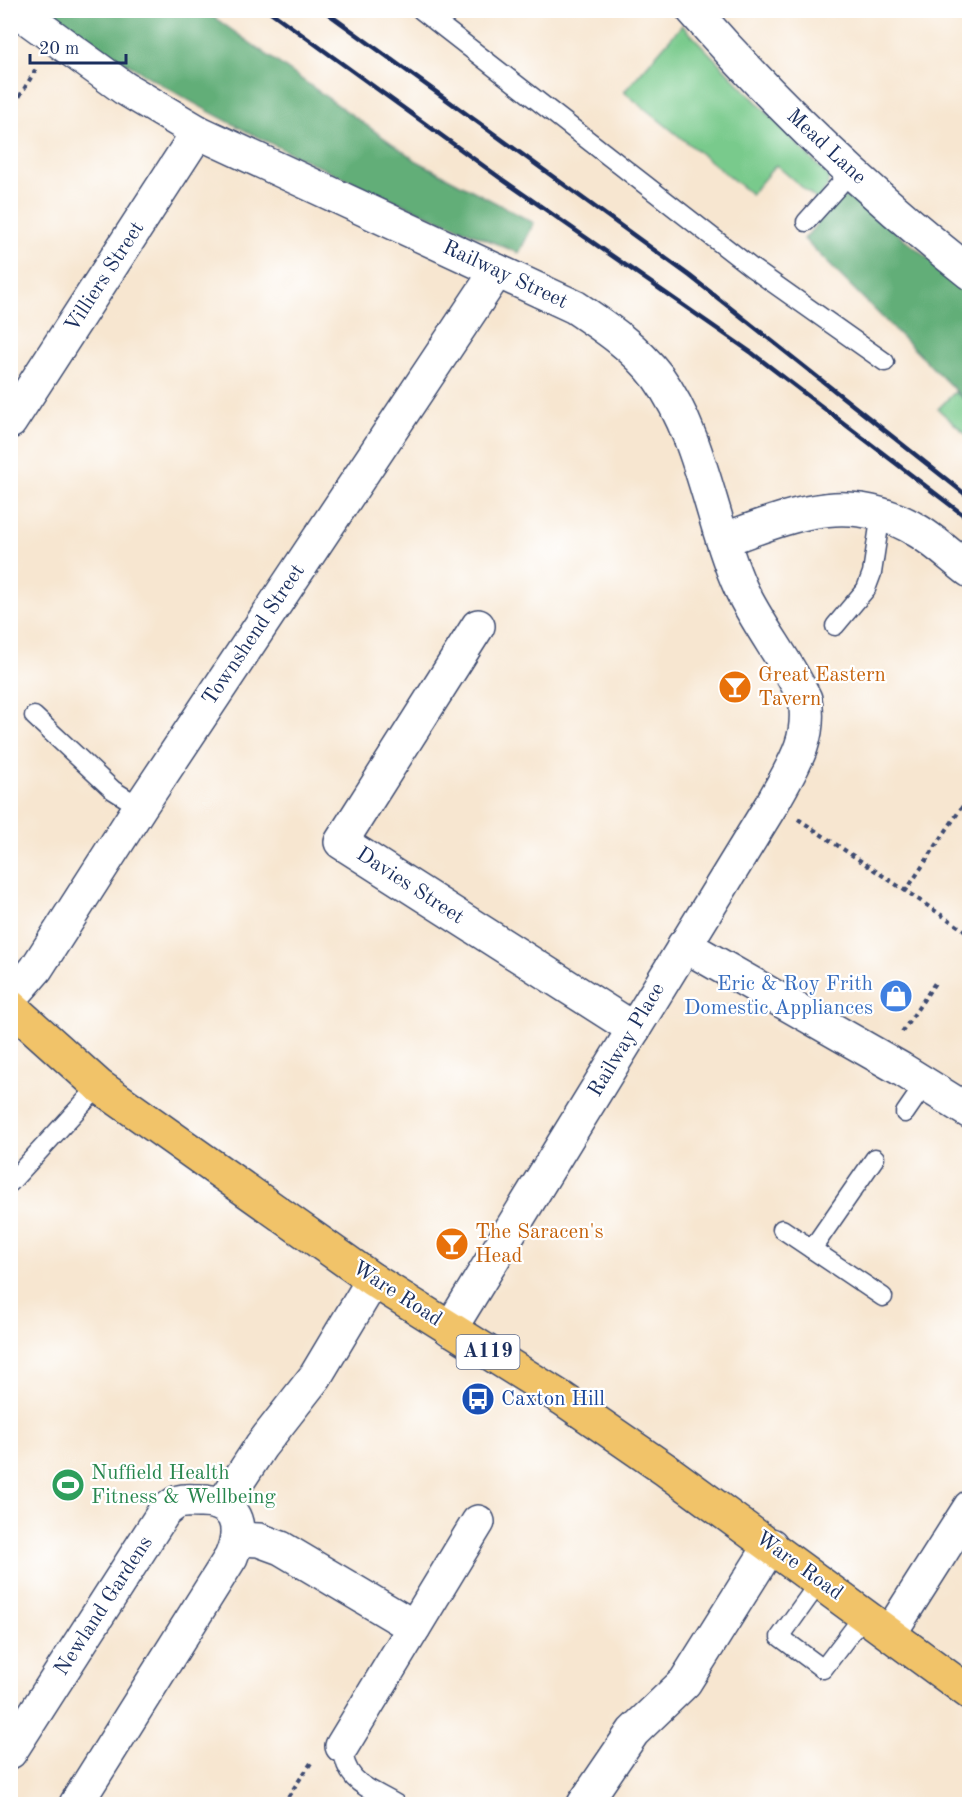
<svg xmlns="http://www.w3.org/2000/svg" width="980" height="1815" viewBox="0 0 980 1815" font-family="'Old Standard TT',serif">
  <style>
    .green { fill: #79ca8c; stroke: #4a7c75; stroke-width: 1.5 }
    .forest { fill: #62ae78; stroke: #3e6e6b; stroke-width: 1.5 }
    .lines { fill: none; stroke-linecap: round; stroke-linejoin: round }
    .lane-casing { stroke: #3c4a6f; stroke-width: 21 }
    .street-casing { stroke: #3c4a6f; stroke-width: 36 }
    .primary-casing { stroke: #3c4a6f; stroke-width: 36 }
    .path { stroke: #3c4a6f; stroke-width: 4; stroke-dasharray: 4.5 4.5; stroke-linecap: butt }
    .lane { stroke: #fff; stroke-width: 18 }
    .street { stroke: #fff; stroke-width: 33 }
    .primary { stroke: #f1c369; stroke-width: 33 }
    .rail { stroke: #1b2f5e; stroke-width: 4.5 }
    .labels { text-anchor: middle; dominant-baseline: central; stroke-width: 4.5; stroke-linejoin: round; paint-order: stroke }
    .shield { fill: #fff; stroke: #5f6d8e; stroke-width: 1.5 }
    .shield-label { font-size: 20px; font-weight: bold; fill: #1b2f5e }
    .street-label { font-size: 21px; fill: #1b2f5e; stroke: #fff }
    .food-label { font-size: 21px; fill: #c56008; stroke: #fff; text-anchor: start }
    .shop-label { font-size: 21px; fill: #366cbe; stroke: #fff; text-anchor: end }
    .transit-label { font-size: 21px; fill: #164399; stroke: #fff; text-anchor: start }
    .leisure-label { font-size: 21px; fill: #27864d; stroke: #fff; text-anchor: start }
  </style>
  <rect width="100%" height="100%" fill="#fff"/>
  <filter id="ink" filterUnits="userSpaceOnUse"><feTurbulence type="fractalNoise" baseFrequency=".0167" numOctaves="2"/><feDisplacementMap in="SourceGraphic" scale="12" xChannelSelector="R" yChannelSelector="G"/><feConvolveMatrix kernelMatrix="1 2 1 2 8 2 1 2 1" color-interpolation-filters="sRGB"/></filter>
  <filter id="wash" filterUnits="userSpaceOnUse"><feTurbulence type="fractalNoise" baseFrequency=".008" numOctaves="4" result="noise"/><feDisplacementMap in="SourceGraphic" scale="24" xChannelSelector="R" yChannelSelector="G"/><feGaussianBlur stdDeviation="1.35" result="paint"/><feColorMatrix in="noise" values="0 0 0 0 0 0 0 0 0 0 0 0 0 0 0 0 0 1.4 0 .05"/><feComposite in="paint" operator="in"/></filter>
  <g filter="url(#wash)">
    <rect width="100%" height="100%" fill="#f7e6d0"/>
    <!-- green -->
    <g class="green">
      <polygon points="682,25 829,177 827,187 817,200 776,165 751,194 624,92"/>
      <polygon points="955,392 969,404 969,437 938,409"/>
    </g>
    <!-- forest -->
    <g class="forest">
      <path d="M51,11h154l212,150 117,62 -15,30c-161,-67 -328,-136 -468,-242z"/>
      <polygon points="851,196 969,291 969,404 804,239 840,198"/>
    </g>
  </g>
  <g filter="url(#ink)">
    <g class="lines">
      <defs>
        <g id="lane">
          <polyline points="421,10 752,268 885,362"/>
          <polyline points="806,222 851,172"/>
          <polyline points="835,626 866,589 872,573 881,513"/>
          <polyline points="34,716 113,790 140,807"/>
          <polyline points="905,1113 925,1084"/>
          <polyline points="10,1183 99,1086"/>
          <polyline points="782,1229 883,1297"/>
          <polyline points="812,1249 875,1158"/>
          <polyline points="820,1581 780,1637 823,1669 865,1614"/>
          <path d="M342,1746c4,38 24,40 54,58"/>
        </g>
        <g id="street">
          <path d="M16,10l108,78 74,44 377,175c30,20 61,41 83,70 45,62 52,144 83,212 18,38 46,72 64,110 7,42 -13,68 -32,103l-323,527"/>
          <path d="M693,10c84,96 177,184 277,263"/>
          <polyline points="10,422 198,132"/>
          <path d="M723,540c69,-25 126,-51 195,-9 18,11 35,27 52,40"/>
          <polyline points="478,626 341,842 634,1029"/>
          <polyline points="684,945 901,1069 970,1112"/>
          <polyline points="10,999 36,969 140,807 497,271"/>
          <polyline points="223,1504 261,1446 315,1377 373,1280"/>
          <polyline points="239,1539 259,1540 281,1548 414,1627"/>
          <polyline points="890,1633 970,1507"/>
          <polyline points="342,1746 478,1522"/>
          <path d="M10,1752l154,-240c4,-3 10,-9 15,-10 6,-2 14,-1 19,-1 39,-1 46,25 33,56l-155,247"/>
          <polyline points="584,1804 633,1732 685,1682 771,1545"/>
        </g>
        <polyline id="primary" points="10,1006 99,1086 373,1280 563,1399 666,1470 970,1693"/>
      </defs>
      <!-- lane casing -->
      <use href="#lane" class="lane-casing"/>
      <!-- street casing -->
      <use href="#street" class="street-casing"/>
      <!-- primary casing -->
      <use href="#primary" class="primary-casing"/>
      <!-- path -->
      <g class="path">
        <polyline points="10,112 38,66"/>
        <polyline points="798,819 970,934"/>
        <polyline points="905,892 970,795"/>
        <polyline points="902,1032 937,980"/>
        <polyline points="283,1804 313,1760"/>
      </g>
      <!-- lane -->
      <use href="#lane" class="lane"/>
      <!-- street -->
      <use href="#street" class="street"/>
      <!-- primary -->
      <use href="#primary" class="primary"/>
      <!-- rail -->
      <g class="rail">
        <polyline points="268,10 503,180 752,353 970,520"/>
        <polyline points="323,10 690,276 970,498"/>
      </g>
    </g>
  </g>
  <!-- icons -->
  <defs>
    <symbol id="bar-disc" viewBox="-11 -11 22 22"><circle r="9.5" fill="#e8710a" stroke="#fff"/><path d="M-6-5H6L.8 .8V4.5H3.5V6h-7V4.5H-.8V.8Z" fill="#fff"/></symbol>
    <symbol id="shop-disc" viewBox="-11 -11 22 22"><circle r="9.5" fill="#3f7fe0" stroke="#fff"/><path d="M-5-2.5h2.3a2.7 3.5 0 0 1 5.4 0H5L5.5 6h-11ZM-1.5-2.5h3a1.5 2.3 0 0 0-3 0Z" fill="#fff"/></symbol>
    <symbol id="bus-disc" viewBox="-11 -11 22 22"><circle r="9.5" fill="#1a4fb4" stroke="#fff"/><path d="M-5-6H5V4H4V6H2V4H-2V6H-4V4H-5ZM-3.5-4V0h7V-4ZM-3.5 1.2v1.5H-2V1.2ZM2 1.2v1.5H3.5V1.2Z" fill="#fff"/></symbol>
    <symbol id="stadium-disc" viewBox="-11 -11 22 22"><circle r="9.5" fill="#2e9e5b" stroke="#fff"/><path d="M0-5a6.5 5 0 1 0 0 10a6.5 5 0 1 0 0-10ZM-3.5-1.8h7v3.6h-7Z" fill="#fff"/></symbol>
  </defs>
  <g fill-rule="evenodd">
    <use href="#bar-disc" x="716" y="668" width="38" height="38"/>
    <use href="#shop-disc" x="877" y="977" width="38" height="38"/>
    <use href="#bar-disc" x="433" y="1225" width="38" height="38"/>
    <use href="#bus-disc" x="459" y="1380" width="38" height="38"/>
    <use href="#stadium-disc" x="49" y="1466" width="38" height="38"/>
  </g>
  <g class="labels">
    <!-- shield labels -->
    <rect class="shield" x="456.5" y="1335" width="63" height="34" rx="4.5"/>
    <g class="shield-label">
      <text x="488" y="1352">A119</text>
    </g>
    <!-- street labels -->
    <g class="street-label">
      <text transform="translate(826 147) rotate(43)">Mead Lane</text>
      <text transform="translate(505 275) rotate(25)">Railway Street</text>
      <text transform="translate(105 277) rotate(-57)">Villiers Street</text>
      <text transform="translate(254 635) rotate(-56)">Townshend Street</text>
      <text transform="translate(410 886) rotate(33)">Davies Street</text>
      <text transform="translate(627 1040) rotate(-59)">Railway Place</text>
      <text transform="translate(397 1294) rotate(33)">Ware Road</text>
      <text transform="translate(799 1566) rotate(36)">Ware Road</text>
      <text transform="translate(104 1606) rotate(-57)">Newland Gardens</text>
    </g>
    <!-- food labels -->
    <g class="food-label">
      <text x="758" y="675">Great Eastern<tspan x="758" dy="24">Tavern</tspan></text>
      <text x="475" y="1232">The Saracen's<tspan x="475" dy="24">Head</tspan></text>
    </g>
    <!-- shop labels -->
    <g class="shop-label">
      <text x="873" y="984">Eric &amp; Roy Frith<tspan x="873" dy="24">Domestic Appliances</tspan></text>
    </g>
    <!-- transit labels -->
    <g class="transit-label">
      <text x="501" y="1399">Caxton Hill</text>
    </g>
    <!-- leisure labels -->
    <g class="leisure-label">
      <text x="91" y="1473">Nuffield Health<tspan x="91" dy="24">Fitness &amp; Wellbeing</tspan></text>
    </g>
  </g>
  <!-- margin -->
  <rect width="980" height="1815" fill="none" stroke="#fff" stroke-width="36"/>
  <!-- scale -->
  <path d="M30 54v9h96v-9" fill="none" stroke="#1b2f5e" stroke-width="3"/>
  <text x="39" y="54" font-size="18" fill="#1b2f5e" stroke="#ffffff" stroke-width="4.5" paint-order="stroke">20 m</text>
</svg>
